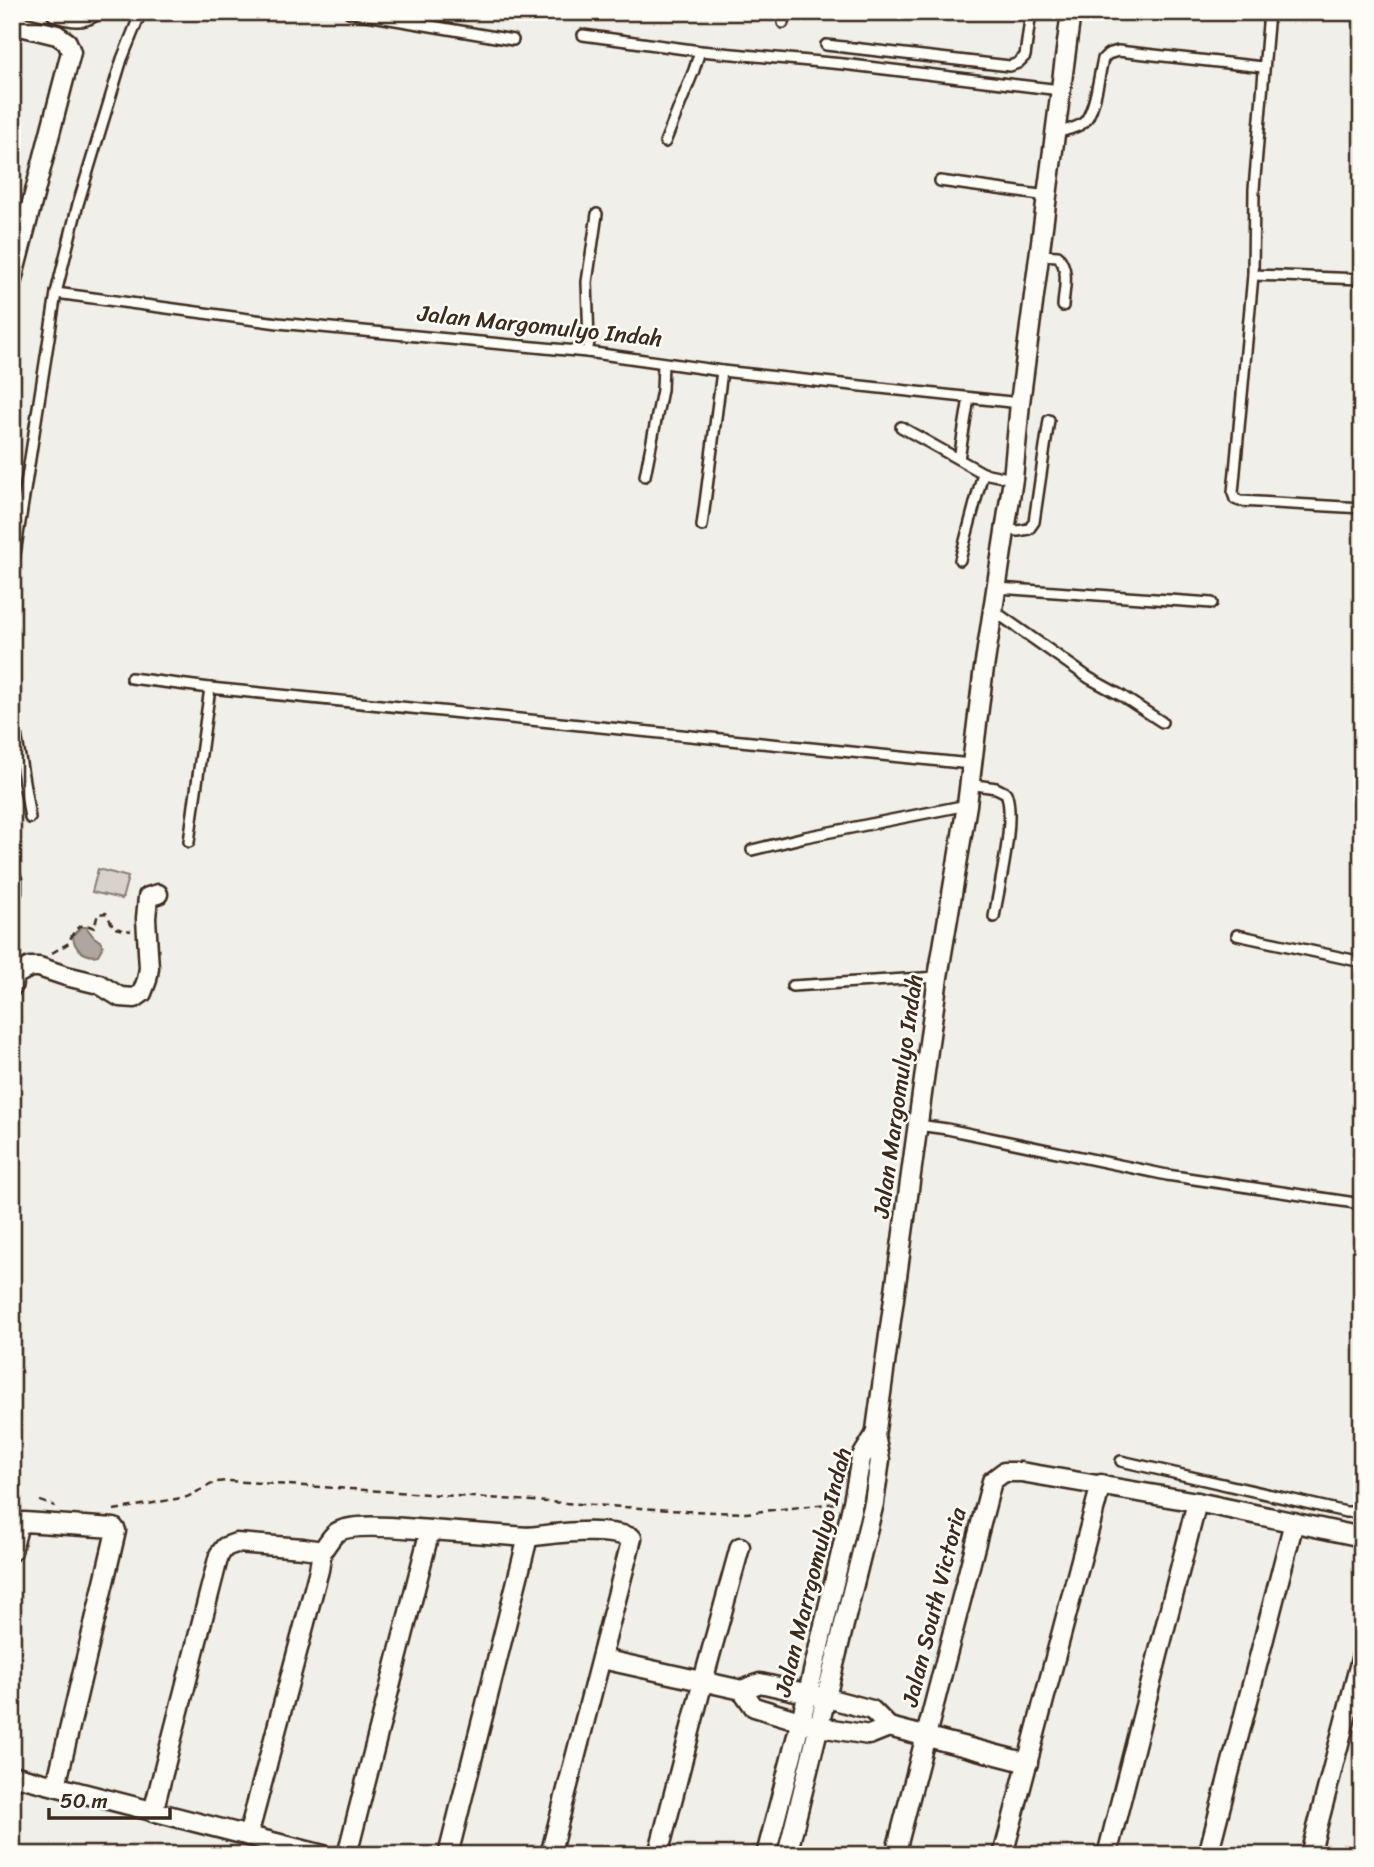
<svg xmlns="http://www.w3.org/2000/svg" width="1374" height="1867" viewBox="0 0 1374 1867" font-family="Sriracha,sans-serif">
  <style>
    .green { fill: #d7d2cc; stroke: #897e75; stroke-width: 2 }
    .water { fill: #aea69f; stroke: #80746b; stroke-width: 2 }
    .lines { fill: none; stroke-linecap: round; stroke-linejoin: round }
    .service-casing { stroke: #3b2a1e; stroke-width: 14 }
    .minor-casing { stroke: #3b2a1e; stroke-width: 23 }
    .path { stroke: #3b2a1e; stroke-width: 2.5; stroke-dasharray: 7 5; stroke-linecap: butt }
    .service { stroke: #fdfcf7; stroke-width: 9 }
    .minor { stroke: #fdfcf7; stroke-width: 18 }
    .labels { text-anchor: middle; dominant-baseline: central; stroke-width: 5; stroke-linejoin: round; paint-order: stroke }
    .street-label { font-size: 23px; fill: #3b2a1e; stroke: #fdfcf7 }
  </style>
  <rect width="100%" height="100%" fill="#f1efea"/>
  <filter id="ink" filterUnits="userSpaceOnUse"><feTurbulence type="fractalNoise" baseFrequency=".0143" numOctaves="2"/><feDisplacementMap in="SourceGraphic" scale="14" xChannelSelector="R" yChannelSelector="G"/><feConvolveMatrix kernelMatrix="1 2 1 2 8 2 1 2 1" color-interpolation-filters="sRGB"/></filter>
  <g filter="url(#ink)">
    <!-- green -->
    <polygon class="green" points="98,869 128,877 122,899 92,892"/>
    <!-- water -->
    <path class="water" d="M81,927h5l8,10 7,5 2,4 -5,9c-12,3 -25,-6 -25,-20z"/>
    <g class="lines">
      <defs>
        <g id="service">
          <polyline points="349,12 513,40"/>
          <polyline points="1269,12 1254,189 1253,275 1233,493 1235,499 1240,501 1362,508"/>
          <polyline points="783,23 784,12"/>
          <polyline points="583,35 700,51 843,64 1060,90"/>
          <polyline points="826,45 1010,66 1018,63 1025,56 1031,12"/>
          <path d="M1056,133c9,-3 19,-4 27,-10 12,-9 16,-49 20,-64l5,-5 10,-3 145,16"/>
          <polyline points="665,142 694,70 700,51"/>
          <polyline points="940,181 1047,196"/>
          <path d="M1039,255l19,1c12,15 6,32 5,50"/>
          <polyline points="1253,275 1362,279"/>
          <polyline points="56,293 278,323 587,352 722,371 1020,403"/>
          <polyline points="587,352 589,342 587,282 597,214"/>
          <polyline points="901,427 983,473 1013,479"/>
          <polyline points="959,459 969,398"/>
          <polyline points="645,476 662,390 663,364"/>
          <polyline points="702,526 722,371"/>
          <polyline points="1006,529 1018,531 1029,529 1034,522 1049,420"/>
          <polyline points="960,560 983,473"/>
          <polyline points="12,573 56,293 78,204 122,59 141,12"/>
          <polyline points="998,588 1212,603"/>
          <polyline points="994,611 1089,678 1122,696 1162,722"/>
          <polyline points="131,678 210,688 971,764"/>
          <polyline points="12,709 30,818"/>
          <path d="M969,784l27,4 10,5c10,24 -7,95 -12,124"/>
          <polyline points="189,842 210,688"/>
          <polyline points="752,850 805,837 967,805"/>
          <polyline points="1237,935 1362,962"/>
          <polyline points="792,986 938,977"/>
          <polyline points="918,1125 947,1129 1167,1175 1362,1204"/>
          <polyline points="1121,1461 1346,1512 1362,1512"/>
        </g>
        <g id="minor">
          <path d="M56,12c14,4 24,8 37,0"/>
          <polyline points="12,24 57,35 67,42 71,52 12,280"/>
          <polyline points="12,880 12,892"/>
          <polyline points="12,987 15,975 30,967 39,967 66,976 99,984 120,997 135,998 142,993 147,980 149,968 146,918 148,897 158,894"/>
          <path d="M528,1537c30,-4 77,-10 104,1l-82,317"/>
          <polyline points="12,1551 18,1527 24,1522 114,1528 116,1531 56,1786"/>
          <path d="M322,1551c4,-5 9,-14 14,-18 16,-12 73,-4 94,-3"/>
          <polyline points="602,1659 742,1690 760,1683 827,1698 872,1710 889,1727 1028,1763"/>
          <polyline points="742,1690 754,1707 820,1727 869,1735 889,1727"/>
          <polyline points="12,1775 323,1855"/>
          <polyline points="153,1812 219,1555 225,1547 236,1543 303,1548 322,1551 319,1570 248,1836"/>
          <polyline points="347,1855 430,1530 528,1537 448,1855"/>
          <polyline points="658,1855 703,1681 740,1547"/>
          <polyline points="766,1855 808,1693 853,1502 861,1458 875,1435"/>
          <polyline points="787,1855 874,1503 880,1460 875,1435 876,1430 938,977 967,805 983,675 1013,479 1020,403 1071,12"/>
          <polyline points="895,1855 992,1481 1004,1472 1021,1472 1197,1502 1362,1537"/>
          <polyline points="1003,1855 1101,1484"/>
          <polyline points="1107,1855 1197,1502"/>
          <polyline points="1208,1855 1294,1522"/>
          <polyline points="1310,1855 1362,1655"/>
        </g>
      </defs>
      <!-- service casing -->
      <use href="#service" class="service-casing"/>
      <!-- minor casing -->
      <use href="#minor" class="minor-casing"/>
      <!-- path -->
      <g class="path">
        <path d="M52,953l17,-10c4,-13 11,-23 25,-15l4,-14 8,-1 8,15 17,3"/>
        <polyline points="40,1501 55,1506"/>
        <polyline points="114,1510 187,1497 216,1482 229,1481 685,1511 746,1513 836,1503"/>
      </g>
      <!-- service -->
      <use href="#service" class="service"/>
      <!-- minor -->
      <use href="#minor" class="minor"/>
    </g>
  </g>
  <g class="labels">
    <!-- street labels -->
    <g class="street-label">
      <text transform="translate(540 326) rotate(6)">Jalan Margomulyo Indah</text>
      <text transform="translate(898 1096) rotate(-82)">Jalan Margomulyo Indah</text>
      <text transform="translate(813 1572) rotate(-76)">Jalan Marrgomulyo Indah</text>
      <text transform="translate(934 1607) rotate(-76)">Jalan South Victoria</text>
    </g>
  </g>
  <!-- margin -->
  <rect width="1374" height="1867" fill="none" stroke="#fdfcf7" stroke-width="42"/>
  <rect x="21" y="21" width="1332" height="1825" fill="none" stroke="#3b2a1e" stroke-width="2.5" filter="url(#ink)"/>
  <!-- scale -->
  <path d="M49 1808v10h121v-10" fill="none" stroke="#3b2a1e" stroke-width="3.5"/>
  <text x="60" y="1808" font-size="21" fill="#3b2a1e" stroke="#fdfcf7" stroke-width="5" paint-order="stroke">50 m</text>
</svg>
